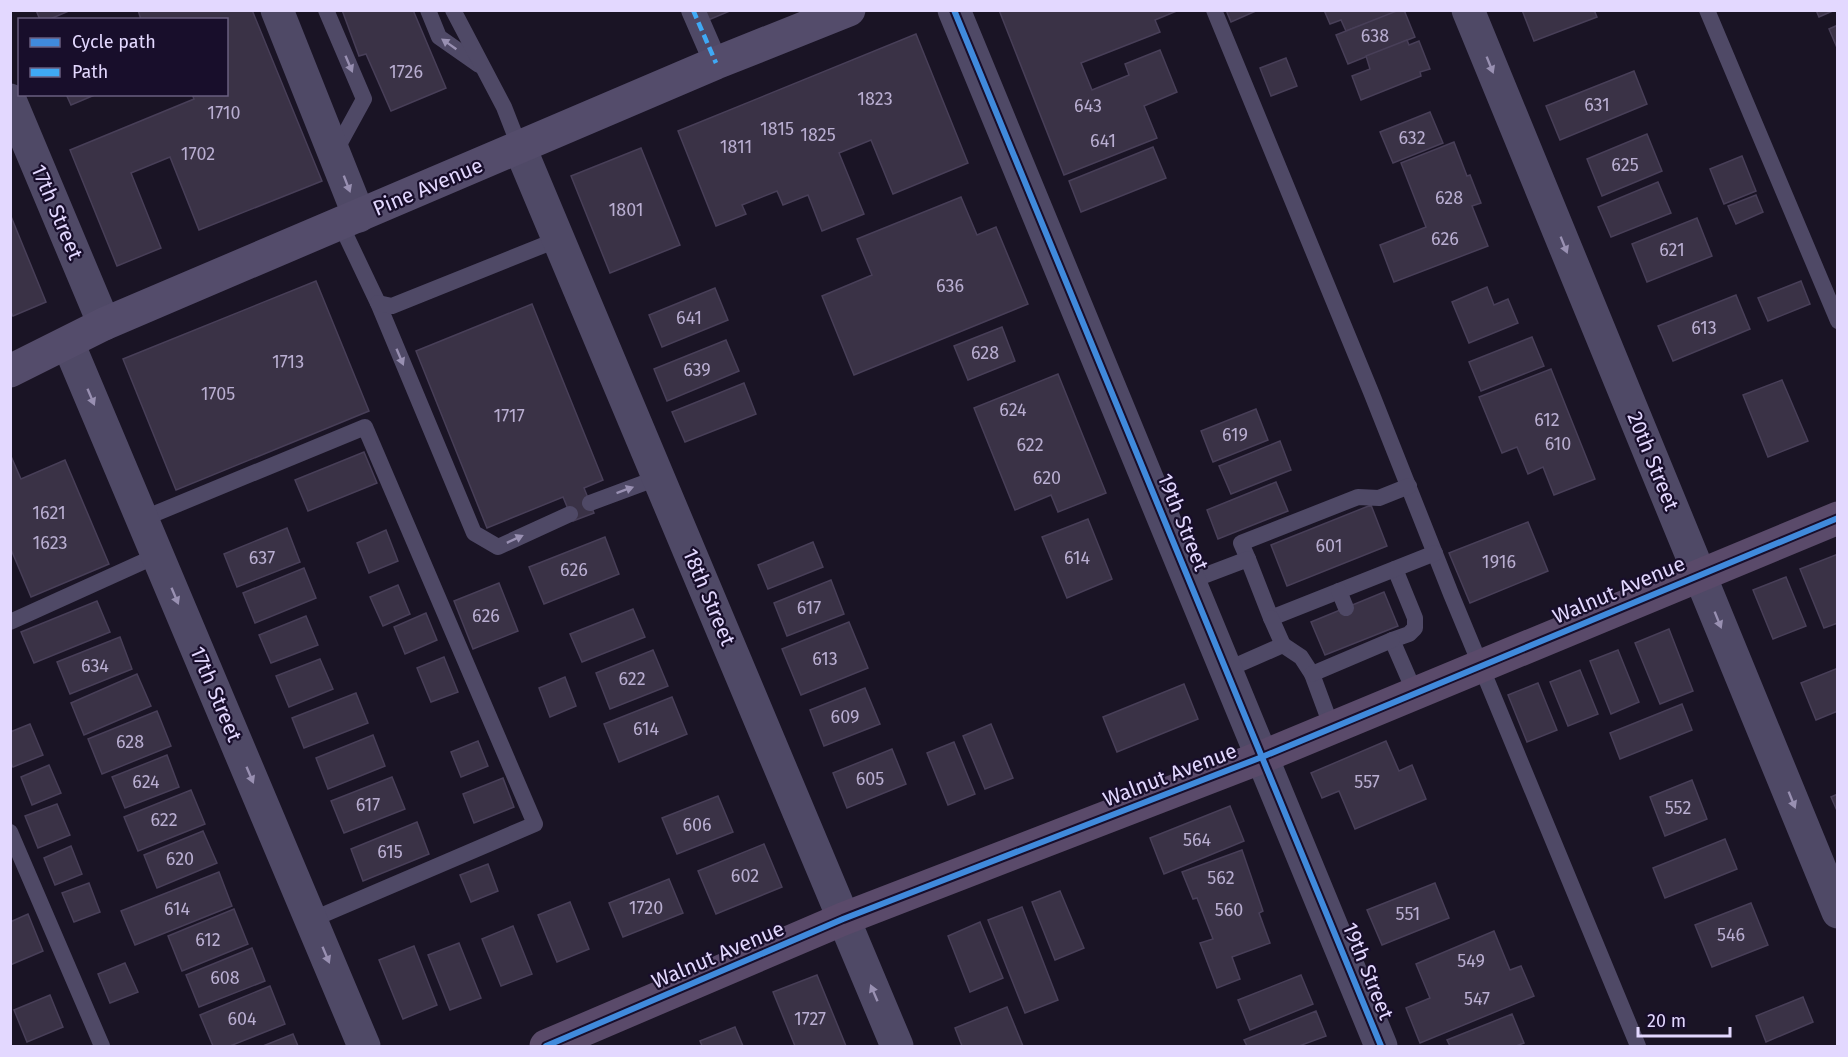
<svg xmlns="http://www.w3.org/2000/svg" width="1848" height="1057" viewBox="0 0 1848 1057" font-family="'Fira Sans',sans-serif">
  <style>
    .building { fill: #3a3246; stroke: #483f58; stroke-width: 1.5 }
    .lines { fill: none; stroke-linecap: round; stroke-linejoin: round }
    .service { stroke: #4f4966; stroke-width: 16 }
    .pedestrian { stroke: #4f4966; stroke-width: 24 }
    .minor { stroke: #4f4966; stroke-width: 33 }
    .secondary { stroke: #544c6b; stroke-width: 33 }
    .primary { stroke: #5a4a6a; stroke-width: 33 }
    .quiet { stroke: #3fa9f5; stroke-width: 4.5; stroke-dasharray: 9 4.5; stroke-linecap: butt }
    .cycleway-casing { stroke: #180e2b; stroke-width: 10 }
    .cycleway { stroke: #408adc; stroke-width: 6 }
    .oneway { fill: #9990b2 }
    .labels { text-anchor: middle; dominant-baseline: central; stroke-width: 4.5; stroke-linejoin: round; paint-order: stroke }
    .number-label { font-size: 18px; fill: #b9aed1 }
    .street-label { font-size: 21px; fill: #e3d8ff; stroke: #180e2b }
  </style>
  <rect width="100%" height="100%" fill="#1a1425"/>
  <!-- building -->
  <g class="building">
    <polygon points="36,10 71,10 48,20 40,20"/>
    <polygon points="138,10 252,10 322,181 199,230 170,157 131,173 161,248 117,266 70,150 194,99 192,94 226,94 226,20 141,20"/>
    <polygon points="342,10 413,10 446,88 391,111 366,54 359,56"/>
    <polygon points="702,10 732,10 706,21"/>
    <polygon points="999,10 1179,10 1155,20 1160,32 1081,63 1092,90 1129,75 1125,64 1160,50 1177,92 1144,106 1157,138 1064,175"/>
    <polygon points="1226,10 1258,10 1231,22"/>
    <polygon points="1324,10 1393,10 1394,13 1346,31 1341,20 1330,24"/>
    <polygon points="1399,10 1404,10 1415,37 1348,64 1336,35"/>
    <polygon points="1522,10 1594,10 1597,17 1534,41"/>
    <polygon points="1816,10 1835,10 1819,17"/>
    <polygon points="1838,25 1838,50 1829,29"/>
    <polygon points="916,34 968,163 893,194 871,140 839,153 864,214 822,231 808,195 783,205 777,191 742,205 746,214 716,226 678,131"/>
    <polygon points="1407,40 1409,45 1419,41 1430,69 1420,72 1421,76 1361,100 1352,76 1370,69 1366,56"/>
    <polygon points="1286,58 1297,86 1271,96 1260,68"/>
    <polygon points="1634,71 1647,104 1560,140 1546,106"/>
    <polygon points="66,94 97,94 71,105"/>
    <polygon points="1430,112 1443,143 1393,163 1380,132"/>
    <polygon points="1647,134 1662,171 1602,196 1587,159"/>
    <polygon points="1454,142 1467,176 1470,175 1481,203 1472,206 1488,246 1394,282 1380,245 1426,227 1401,163"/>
    <polygon points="1153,147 1166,178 1081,212 1069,181"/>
    <polygon points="641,148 680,245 610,273 571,176"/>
    <polygon points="1742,156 1756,191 1724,204 1710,169"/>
    <polygon points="1658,182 1671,213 1611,237 1598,207"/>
    <polygon points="1756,195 1763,212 1736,224 1728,206"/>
    <polygon points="961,197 977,235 996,227 1028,304 854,375 822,296 872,275 857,239"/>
    <polygon points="10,214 46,302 13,316 10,310"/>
    <polygon points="1697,218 1712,256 1647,282 1632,244"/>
    <polygon points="316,281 369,411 176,490 123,359"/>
    <polygon points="1801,281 1810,304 1768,321 1758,298"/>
    <polygon points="1487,287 1494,305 1508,299 1518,323 1469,343 1452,302"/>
    <polygon points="715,288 728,320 662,347 649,315"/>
    <polygon points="1736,295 1750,329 1673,361 1658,326"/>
    <polygon points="532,304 603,480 584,488 594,513 573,521 563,497 487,528 416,351"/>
    <polygon points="1002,327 1015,361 968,380 954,346"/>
    <polygon points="1532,337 1544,366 1481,391 1469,362"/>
    <polygon points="726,340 739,371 667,401 654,369"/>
    <polygon points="1551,369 1595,479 1554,495 1543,467 1528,474 1517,447 1502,453 1479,397"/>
    <polygon points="1058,374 1106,493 1058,512 1051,495 1015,510 974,408"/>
    <polygon points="1782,380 1808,441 1768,457 1743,395"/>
    <polygon points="744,383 756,414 685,442 672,412"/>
    <polygon points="1256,409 1268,440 1213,462 1201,431"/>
    <polygon points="1280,441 1291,470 1231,494 1219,466"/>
    <polygon points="364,452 377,483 308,511 295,480"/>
    <polygon points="10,454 21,479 65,460 109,564 31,597 10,547"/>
    <polygon points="1276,482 1288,511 1218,539 1207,510"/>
    <polygon points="1371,505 1387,546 1287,586 1271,545"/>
    <polygon points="1088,519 1112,579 1067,598 1042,537"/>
    <polygon points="1528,522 1548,571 1470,603 1449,553"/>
    <polygon points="287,528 300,562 237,587 224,554"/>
    <polygon points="386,530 398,561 369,573 357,543"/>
    <polygon points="605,537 619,574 544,604 529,567"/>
    <polygon points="813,542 823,567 768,589 758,565"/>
    <polygon points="1838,554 1838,623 1824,628 1800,569"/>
    <polygon points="304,568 316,598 255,623 243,593"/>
    <polygon points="1786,577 1806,626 1773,639 1753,590"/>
    <polygon points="831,580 844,614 787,636 774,603"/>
    <polygon points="499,583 518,631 473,649 454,601"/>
    <polygon points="398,585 410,614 383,626 370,597"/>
    <polygon points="1384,592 1398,626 1325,655 1311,622"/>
    <polygon points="97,601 110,632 34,663 21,632"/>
    <polygon points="633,609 645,637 582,662 570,634"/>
    <polygon points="426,613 437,640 405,654 394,627"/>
    <polygon points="306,616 318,645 271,663 259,635"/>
    <polygon points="849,622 868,668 801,695 782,649"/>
    <polygon points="1669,629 1693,691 1660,704 1635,643"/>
    <polygon points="120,637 132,669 70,694 57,662"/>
    <polygon points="653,650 668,686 610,709 596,673"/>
    <polygon points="1618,650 1639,702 1611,714 1590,661"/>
    <polygon points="444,657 458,692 431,702 417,668"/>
    <polygon points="320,659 333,689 289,707 276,676"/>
    <polygon points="1838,668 1838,711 1816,720 1801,683"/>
    <polygon points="1580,670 1598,714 1568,726 1550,682"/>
    <polygon points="137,674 151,706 84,735 71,703"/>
    <polygon points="565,677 576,706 550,717 539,688"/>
    <polygon points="1538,683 1557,730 1527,742 1508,695"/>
    <polygon points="1184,684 1198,719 1117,752 1103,717"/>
    <polygon points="865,688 880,724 824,746 810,710"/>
    <polygon points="356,693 368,723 304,748 292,718"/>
    <polygon points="672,697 687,734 619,762 604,724"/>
    <polygon points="1682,704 1692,730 1620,759 1610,733"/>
    <polygon points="157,711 171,746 102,774 88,739"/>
    <polygon points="30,724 43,755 13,767 10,761 10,732"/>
    <polygon points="991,724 1013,778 985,789 963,736"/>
    <polygon points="373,735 385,766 328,789 316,758"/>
    <polygon points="478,741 488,766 461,777 451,752"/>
    <polygon points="1386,741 1399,771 1412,765 1426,799 1355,829 1339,791 1322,798 1311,773"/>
    <polygon points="954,742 975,794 948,805 927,753"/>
    <polygon points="892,749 906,784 847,808 833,773"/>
    <polygon points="167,755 179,787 125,808 112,777"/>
    <polygon points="49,765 61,793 32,805 21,777"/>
    <polygon points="392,777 405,809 344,833 331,801"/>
    <polygon points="503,778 514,807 474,823 463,794"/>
    <polygon points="1692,780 1707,819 1665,836 1650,797"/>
    <polygon points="191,790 205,824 138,851 124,817"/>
    <polygon points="1838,794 1838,813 1831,797"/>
    <polygon points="718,796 733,832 677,854 662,818"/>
    <polygon points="57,804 70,835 38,848 25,816"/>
    <polygon points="1230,806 1244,841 1164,874 1150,838"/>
    <polygon points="417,822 429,854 363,881 351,849"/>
    <polygon points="203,831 217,863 157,888 144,855"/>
    <polygon points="1725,839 1737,869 1665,898 1653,868"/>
    <polygon points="764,844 782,887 716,914 698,871"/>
    <polygon points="71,846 82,874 55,885 44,858"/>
    <polygon points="1242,850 1263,911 1259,913 1270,943 1232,957 1240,979 1217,988 1200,943 1213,939 1197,898 1193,899 1182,872"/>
    <polygon points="488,864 498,891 471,902 460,875"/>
    <polygon points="219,872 232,906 135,945 121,911"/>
    <polygon points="669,879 683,913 623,937 609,903"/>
    <polygon points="89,883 100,912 74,922 62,893"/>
    <polygon points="1435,883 1449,918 1382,945 1367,910"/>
    <polygon points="1060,891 1084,948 1055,960 1032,902"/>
    <polygon points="570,902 589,949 557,962 538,915"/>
    <polygon points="1751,903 1768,945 1712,967 1695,925"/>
    <polygon points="1022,907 1058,1000 1025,1013 988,920"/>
    <polygon points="234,909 248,944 182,971 168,936"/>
    <polygon points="28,914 43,951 10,965 10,922"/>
    <polygon points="980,922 1003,978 970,992 948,936"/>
    <polygon points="513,926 532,974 501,986 482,939"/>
    <polygon points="1494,931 1510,970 1521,966 1534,996 1420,1043 1406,1008 1430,998 1416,964"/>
    <polygon points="459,943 481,998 450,1010 428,955"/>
    <polygon points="414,946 437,1005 403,1019 379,960"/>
    <polygon points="252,948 265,981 199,1007 186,975"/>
    <polygon points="125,963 138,992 110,1003 98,974"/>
    <polygon points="817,975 846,1046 795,1046 773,992"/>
    <polygon points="1301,975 1313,1004 1250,1030 1238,1000"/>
    <polygon points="270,986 285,1024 230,1046 213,1046 200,1015"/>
    <polygon points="50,995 63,1027 27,1042 14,1010"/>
    <polygon points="1803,997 1813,1022 1766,1042 1756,1016"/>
    <polygon points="1007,1007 1023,1046 962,1046 955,1028"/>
    <polygon points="1316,1011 1326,1036 1299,1046 1247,1046 1244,1040"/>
    <polygon points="1512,1014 1524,1043 1516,1046 1450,1046 1447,1040"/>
    <polygon points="735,1027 743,1046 702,1046 700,1041"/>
    <polygon points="293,1034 298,1046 263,1046"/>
  </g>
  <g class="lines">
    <!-- service -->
    <g class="service">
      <polyline points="326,10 364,99 335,152"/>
      <polyline points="428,10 439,37 479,65"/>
      <polyline points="453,10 504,107 520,148"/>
      <polyline points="1214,10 1371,392 1451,594 1638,1046"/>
      <polyline points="1707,10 1838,321"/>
      <polyline points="340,223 378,303 474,533 498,547 570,514"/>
      <polyline points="378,303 392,306 559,239"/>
      <polyline points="590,503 660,477"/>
      <polyline points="142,519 365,427 535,824 311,920"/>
      <polyline points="1248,559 1241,543 1358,497 1379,498 1409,486"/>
      <polyline points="1395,569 1415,618 1415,628 1409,634 1392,640 1415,693"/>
      <polyline points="1190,581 1248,559 1271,618 1435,553"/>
      <polyline points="1339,591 1346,608"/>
      <polyline points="10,622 158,555"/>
      <polyline points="1283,645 1301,657 1312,674 1332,728"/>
      <polyline points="1226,670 1283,645 1271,618"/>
      <polyline points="1312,674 1392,640"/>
      <polyline points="10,832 102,1046"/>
    </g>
    <!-- pedestrian -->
    <polyline class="pedestrian" points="693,10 716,63"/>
    <!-- minor -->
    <g class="minor">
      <polyline points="277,10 359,216"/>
      <polyline points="954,10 1381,1046"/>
      <polyline points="1468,10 1838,912"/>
      <polyline points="10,100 104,324"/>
      <polyline points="520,148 897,1046"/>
      <polyline points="68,343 364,1046"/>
    </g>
    <!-- secondary -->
    <polyline class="secondary" points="10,371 104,324 716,63 849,10"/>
    <!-- primary -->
    <polyline class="primary" points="546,1046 843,919 1262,757 1838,518"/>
    <!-- quiet -->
    <polyline class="quiet" points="693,10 716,63"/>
    <defs>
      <g id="cycleway">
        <polyline points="954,10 1381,1046"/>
        <polyline points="546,1046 843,919 1262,757 1838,518"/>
      </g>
    </defs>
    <!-- cycleway casing -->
    <use href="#cycleway" class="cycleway-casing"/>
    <!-- cycleway -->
    <use href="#cycleway" class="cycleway"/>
  </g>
  <!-- one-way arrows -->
  <defs><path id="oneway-solid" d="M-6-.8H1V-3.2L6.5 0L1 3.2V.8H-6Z" transform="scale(1.5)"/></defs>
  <g class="oneway">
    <use href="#oneway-solid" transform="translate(449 44) rotate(-145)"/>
    <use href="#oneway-solid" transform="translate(349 64) rotate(67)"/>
    <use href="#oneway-solid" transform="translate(1490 65) rotate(68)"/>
    <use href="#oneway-solid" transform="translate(347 184) rotate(69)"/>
    <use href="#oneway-solid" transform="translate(1564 245) rotate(68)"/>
    <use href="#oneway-solid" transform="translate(400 357) rotate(67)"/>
    <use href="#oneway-solid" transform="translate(91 397) rotate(67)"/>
    <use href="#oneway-solid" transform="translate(625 490) rotate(-20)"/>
    <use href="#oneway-solid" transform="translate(515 539) rotate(-25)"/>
    <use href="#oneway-solid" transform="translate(175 596) rotate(67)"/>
    <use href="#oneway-solid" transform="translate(1718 620) rotate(68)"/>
    <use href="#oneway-solid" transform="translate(250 775) rotate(67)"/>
    <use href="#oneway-solid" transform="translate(1792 800) rotate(68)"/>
    <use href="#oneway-solid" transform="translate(326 955) rotate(67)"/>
    <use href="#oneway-solid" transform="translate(874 993) rotate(-113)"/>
  </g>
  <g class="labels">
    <!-- number labels -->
    <g class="number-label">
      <text x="1375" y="36">638</text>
      <text x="406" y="72">1726</text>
      <text x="875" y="99">1823</text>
      <text x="1597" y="105">631</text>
      <text x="1088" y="106">643</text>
      <text x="224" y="113">1710</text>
      <text x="777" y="129">1815</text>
      <text x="818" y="135">1825</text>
      <text x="1412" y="138">632</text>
      <text x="1103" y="141">641</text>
      <text x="736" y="147">1811</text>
      <text x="198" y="154">1702</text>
      <text x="1625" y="165">625</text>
      <text x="1449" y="198">628</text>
      <text x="626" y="210">1801</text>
      <text x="1445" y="239">626</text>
      <text x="1672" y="250">621</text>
      <text x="950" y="286">636</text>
      <text x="689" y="318">641</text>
      <text x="1704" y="328">613</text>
      <text x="985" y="353">628</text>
      <text x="288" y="362">1713</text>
      <text x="697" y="370">639</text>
      <text x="218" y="394">1705</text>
      <text x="1013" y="410">624</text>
      <text x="509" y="416">1717</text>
      <text x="1547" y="420">612</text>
      <text x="1235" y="435">619</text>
      <text x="1558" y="444">610</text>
      <text x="1030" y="445">622</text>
      <text x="1047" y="478">620</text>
      <text x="49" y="513">1621</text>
      <text x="50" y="543">1623</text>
      <text x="1329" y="546">601</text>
      <text x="262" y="558">637</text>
      <text x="1077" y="558">614</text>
      <text x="1499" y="562">1916</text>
      <text x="574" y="570">626</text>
      <text x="809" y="608">617</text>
      <text x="486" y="616">626</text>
      <text x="825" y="659">613</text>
      <text x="95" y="666">634</text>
      <text x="632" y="679">622</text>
      <text x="845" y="717">609</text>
      <text x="646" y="729">614</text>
      <text x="130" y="742">628</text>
      <text x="870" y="779">605</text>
      <text x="146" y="782">624</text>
      <text x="1367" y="782">557</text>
      <text x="368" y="805">617</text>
      <text x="1678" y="808">552</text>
      <text x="164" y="820">622</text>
      <text x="697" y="825">606</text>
      <text x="1197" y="840">564</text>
      <text x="390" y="852">615</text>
      <text x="180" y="859">620</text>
      <text x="745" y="876">602</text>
      <text x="1221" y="878">562</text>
      <text x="646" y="908">1720</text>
      <text x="177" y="909">614</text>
      <text x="1229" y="910">560</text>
      <text x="1408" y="914">551</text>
      <text x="1731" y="935">546</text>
      <text x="208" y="940">612</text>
      <text x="1471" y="961">549</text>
      <text x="225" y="978">608</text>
      <text x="1477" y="999">547</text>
      <text x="242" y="1019">604</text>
      <text x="810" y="1019">1727</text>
    </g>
    <!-- street labels -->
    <g class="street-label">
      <text transform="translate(428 187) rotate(-23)">Pine Avenue</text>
      <text transform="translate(57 212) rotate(67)">17th Street</text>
      <text transform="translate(1653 461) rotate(68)">20th Street</text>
      <text transform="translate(1183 522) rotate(68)">19th Street</text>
      <text transform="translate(1619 590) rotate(-23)">Walnut Avenue</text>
      <text transform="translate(709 597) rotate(67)">18th Street</text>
      <text transform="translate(216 694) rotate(67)">17th Street</text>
      <text transform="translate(1170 775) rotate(-21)">Walnut Avenue</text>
      <text transform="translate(718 955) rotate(-23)">Walnut Avenue</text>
      <text transform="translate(1368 971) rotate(68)">19th Street</text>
    </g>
  </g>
  <!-- border -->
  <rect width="1848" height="1057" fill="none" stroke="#e3d8ff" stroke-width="24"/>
  <!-- legend -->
  <rect x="18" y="18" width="210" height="78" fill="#180e2b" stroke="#695f80" stroke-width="1.5"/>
  <rect x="30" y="38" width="30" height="9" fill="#408adc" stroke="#695f80" stroke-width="1.5"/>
  <text x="72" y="48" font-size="18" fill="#e3d8ff">Cycle path</text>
  <rect x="30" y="68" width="30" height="9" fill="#3fa9f5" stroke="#695f80" stroke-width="1.5"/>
  <text x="72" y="78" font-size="18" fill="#e3d8ff">Path</text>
  <!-- scale -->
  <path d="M1638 1027v9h92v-9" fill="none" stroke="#e3d8ff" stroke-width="3"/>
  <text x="1647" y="1027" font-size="18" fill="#e3d8ff" stroke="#180e2b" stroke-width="4.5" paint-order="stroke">20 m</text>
</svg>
